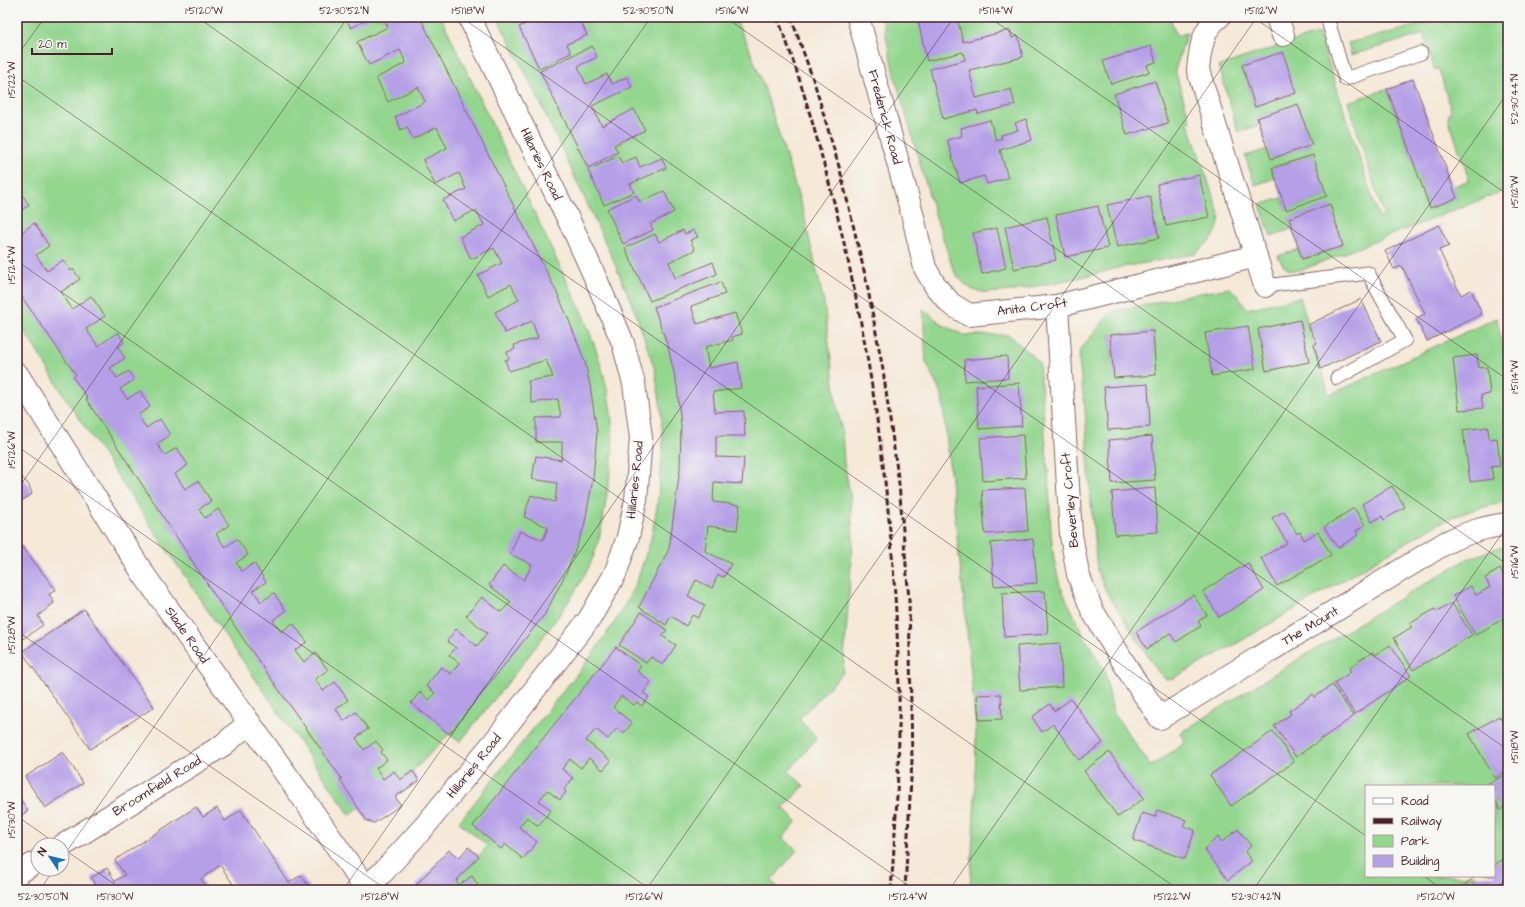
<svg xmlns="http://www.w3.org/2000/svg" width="1525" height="907" viewBox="0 0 1525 907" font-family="'Architects Daughter',sans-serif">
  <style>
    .green { fill: #93d68e; stroke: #6e7a5c; fill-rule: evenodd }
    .building { fill: #b59fe7 }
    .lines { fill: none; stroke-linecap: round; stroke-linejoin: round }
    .lane-casing { stroke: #866567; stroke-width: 15 }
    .street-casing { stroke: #866567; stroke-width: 24 }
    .secondary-casing { stroke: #866567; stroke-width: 24 }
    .lane { stroke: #fff; stroke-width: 13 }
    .street { stroke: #fff; stroke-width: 22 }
    .secondary { stroke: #fff; stroke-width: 22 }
    .rail { stroke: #4a1f2b; stroke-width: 3; stroke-dasharray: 6 3; stroke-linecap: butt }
    .ticks { fill: none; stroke: #4a1f2b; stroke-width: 1; stroke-opacity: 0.45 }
    .labels { text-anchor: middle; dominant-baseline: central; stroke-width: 3; stroke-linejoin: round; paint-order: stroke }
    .street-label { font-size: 13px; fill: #4a1f2b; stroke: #f6f6f2 }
    .neatline { fill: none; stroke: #4a1f2b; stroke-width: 1.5 }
    .ticks-label { font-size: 10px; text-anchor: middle; fill: #4a1f2b }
  </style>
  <rect width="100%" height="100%" fill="#f6f6f2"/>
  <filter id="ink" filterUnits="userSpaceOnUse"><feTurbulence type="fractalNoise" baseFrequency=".025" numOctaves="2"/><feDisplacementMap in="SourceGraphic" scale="8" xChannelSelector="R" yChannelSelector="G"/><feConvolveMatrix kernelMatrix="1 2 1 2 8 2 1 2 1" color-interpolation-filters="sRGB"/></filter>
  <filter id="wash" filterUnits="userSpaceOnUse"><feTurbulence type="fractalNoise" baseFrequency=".012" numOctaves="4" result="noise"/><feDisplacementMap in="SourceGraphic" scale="16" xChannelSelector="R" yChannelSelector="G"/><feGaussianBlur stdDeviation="0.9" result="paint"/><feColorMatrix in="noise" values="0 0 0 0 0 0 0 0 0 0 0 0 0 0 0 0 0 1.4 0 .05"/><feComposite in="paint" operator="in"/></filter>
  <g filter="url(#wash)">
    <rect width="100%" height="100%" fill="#f5e8d6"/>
    <!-- green -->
    <g class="green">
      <path d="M17,17h424l141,296c19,46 34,93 30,144 -1,12 -3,24 -5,36 -3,21 -6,42 -13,62 -12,30 -32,56 -51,82 -27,36 -55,70 -83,105l-11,-8 -36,37 -63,44 -144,-207 -134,-200 -55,-89z"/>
      <polygon points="497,17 734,17 748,45 764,87 803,211 824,303 836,400 842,433 844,463 850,494 853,539 843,673 799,719 817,738 789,771 804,786 783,808 797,821 783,838 797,850 771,881 781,890 443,890 456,881 488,846 459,822 592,655 616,620 627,601 638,578 651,539 657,507 663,447 661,408 655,370 635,311 610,253 538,98"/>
      <polygon points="882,17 1170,17 1176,36 1187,33 1175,70 1190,121 1188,122 1220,217 1218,227 1213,238 1195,254 1117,268 1091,275 1013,291 987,293 973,290 965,284 956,275 952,266 933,208 894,74"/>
      <path d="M1452,17h56v172l-204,80c-15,4 -19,1 -26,-13l21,-7 3,10 41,-13 -13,-41 -41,13 3,11 -21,7 -11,-31 22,-7 4,12 41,-14 -14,-41 -41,13 3,10 -20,7 -10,-29 23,-7 3,10 40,-14 -13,-40 -41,13 2,7 -21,7 -19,-66 100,-33 60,185 5,-2 -36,-114 39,-13 43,119 27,-10 -5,-11 17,-7 -21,-63 3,-6 -12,-42h-5l-10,-35 -73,21 -3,-12zM1289,73l-34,34 -7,-21z"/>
      <path d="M1230,288l10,10 6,11 54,-12 29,98 168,-77 11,56v128c-29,5 -48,11 -74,24l-203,121 -59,32h-7l-6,-6 -53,-82 -9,-21 -5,-54 -7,-105 -6,-51 1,-10 31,-38 78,-17zM1153,331l2,22 -43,3 -2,-21z"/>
      <polygon points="923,309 943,325 964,335 1009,335 1039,362 1049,482 1051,533 1054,560 1060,586 1084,636 1105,672 1113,712 1151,766 1185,743 1180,733 1279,671 1465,560 1494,549 1508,546 1508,858 1507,857 1494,865 1494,786 1366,786 1366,876 1477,876 1469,890 970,890 975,796 976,727 966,619 942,396 926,362"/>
    </g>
    <g id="blocks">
      <!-- building -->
      <g class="building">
        <polygon points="345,17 372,17 351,28"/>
        <polygon points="383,17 420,17 558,295 568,318 585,362 590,385 597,432 593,479 584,527 567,571 545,614 449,734 411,703 420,692 429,700 435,693 426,686 441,667 451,674 459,663 449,655 456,648 447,641 456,629 477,646 487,633 466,616 482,597 501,612 511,602 489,585 503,566 524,580 528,573 532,565 510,554 520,531 543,540 548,527 524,517 531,495 555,502 557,483 532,479 536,456 561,460 562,450 562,442 536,442 536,418 561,417 558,399 532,403 528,381 553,377 546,360 509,371 505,360 509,359 507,352 515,349 514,345 538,338 532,321 505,333 495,312 519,300 511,284 488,296 478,275 502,263 498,256 494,248 471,259 460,237 484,225 481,219 476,210 453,221 443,200 466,189 459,173 435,185 423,160 447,148 437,127 413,139 407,127 401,130 395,117 425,102 418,87 388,102 376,78 406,63 400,50 369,65 357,42 388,27"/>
        <polygon points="539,17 553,17 555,20 562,17 578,17 587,35 567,44 571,53 539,68 519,27"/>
        <polygon points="917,17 957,17 963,42 1010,30 1012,38 1018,36 1023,57 969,70 976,98 1011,89 1015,105 978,114 977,110 943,119 930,69 965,60 963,52 927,61"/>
        <polygon points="592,46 597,57 578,66 586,84 607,74 612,84 627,77 632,87 592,106 602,126 634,109 645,130 614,145 618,152 588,168 540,71"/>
        <polygon points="1151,46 1156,62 1147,65 1149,72 1111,84 1103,61"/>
        <polygon points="1283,52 1296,93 1255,107 1242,65"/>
        <polygon points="1413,79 1457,198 1430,208 1387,89"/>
        <polygon points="1155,81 1168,123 1127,135 1114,94"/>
        <polygon points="1298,104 1312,145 1271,159 1257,118"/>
        <polygon points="1026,119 1032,140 1000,150 1008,178 987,184 984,176 960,183 947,140 962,136 961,128 990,120 996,140 1002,138 1001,135 1018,130 1015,123"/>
        <polygon points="1313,155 1327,196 1286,210 1272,168"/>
        <polygon points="618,156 622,163 636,157 640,167 662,158 666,168 630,184 634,192 604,205 588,170"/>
        <polygon points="1199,175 1209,217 1166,226 1157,184"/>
        <polygon points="17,187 29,205 17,213"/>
        <polygon points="664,191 674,212 650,224 653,230 623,244 607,209 636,195 640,202"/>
        <polygon points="1150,196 1159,238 1117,247 1107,205"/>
        <polygon points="1330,204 1343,246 1302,259 1289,218"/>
        <polygon points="1098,206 1108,248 1065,257 1056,215"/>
        <polygon points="1047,217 1056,260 1014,269 1005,227"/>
        <polygon points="34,223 49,246 36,255 47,271 63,260 71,271 73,269 80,279 61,292 72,309 91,296 105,316 86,329 98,346 118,332 124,342 118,347 125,358 110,368 117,378 129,371 134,380 120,389 127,399 140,391 150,407 138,415 146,428 160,419 170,435 157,444 165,455 177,448 188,465 175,474 185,489 198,481 211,501 199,509 202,514 205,518 218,509 229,525 216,534 225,547 237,539 248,555 236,563 242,571 254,563 266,582 253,590 261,602 274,593 286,611 273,620 281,632 293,623 307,642 295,650 304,662 316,653 322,662 328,670 315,679 323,691 335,682 348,700 336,709 344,721 356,712 368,729 356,738 364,750 376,741 383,750 381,752 387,760 376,768 383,779 394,771 400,780 413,771 419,781 395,797 401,805 374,823 367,821 340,780 342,779 332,765 248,646 86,399 88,399 73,377 76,375 17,290 17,227 21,233"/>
        <polygon points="1439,225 1449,246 1439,250 1450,273 1461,295 1471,290 1482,314 1427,341 1416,318 1425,314 1402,266 1394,269 1385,251"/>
        <polygon points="997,228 1006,268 982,274 973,233"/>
        <polygon points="683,230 685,234 694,230 698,237 690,240 695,250 669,262 675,278 713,262 717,274 650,301 625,248 655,234 659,242"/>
        <polygon points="721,282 725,294 691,306 697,324 735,313 742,334 732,337 733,340 705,347 709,368 738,362 741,388 713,392 715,412 744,411 745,436 716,436 716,457 744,458 742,484 714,482 713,502 740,505 737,530 708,526 705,551 731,564 724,577 718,575 712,588 696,580 688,596 705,605 698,618 692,615 686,626 671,616 666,625 639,607 669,549 680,469 681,426 677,386 668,347 654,307"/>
        <polygon points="1361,299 1381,341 1320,369 1314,344 1317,343 1308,325"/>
        <polygon points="1300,320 1309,362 1266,371 1258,329"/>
        <polygon points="1248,326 1255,369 1212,376 1205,333"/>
        <polygon points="1153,331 1156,375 1114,378 1110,335"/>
        <polygon points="1477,355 1479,368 1487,367 1490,394 1481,395 1483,408 1459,410 1453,358"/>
        <polygon points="1007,356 1008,378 965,381 964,360"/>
        <polygon points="1019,383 1022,426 979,429 976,386"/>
        <polygon points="1148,384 1150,427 1108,430 1104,387"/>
        <polygon points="1488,427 1489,439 1497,438 1500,466 1491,467 1493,479 1470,482 1463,430"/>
        <polygon points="1023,435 1026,478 983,481 980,438"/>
        <polygon points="1152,436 1155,480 1112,483 1109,440"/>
        <polygon points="17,472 29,485 32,494 17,504"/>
        <polygon points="1392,486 1405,507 1384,520 1382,516 1372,522 1362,504"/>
        <polygon points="1025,488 1028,531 985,534 982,490"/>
        <polygon points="1155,488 1158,532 1115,535 1112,492"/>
        <polygon points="1354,508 1365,525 1356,531 1358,535 1338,548 1324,527"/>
        <polygon points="1284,511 1297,534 1300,532 1304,540 1318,532 1331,555 1277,586 1261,558 1287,543 1272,518"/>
        <polygon points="1033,539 1037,583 994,586 991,543"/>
        <polygon points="18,541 56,590 49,594 54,603 38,616 43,625 17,643 17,542"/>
        <polygon points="1248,563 1264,590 1219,617 1203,591"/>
        <polygon points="1500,569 1508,583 1508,616 1475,635 1453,596 1471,586 1476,595 1490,587 1485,578"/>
        <polygon points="1045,591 1048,634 1004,637 1002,593"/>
        <polygon points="1193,595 1207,615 1198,621 1201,626 1176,642 1170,633 1147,649 1136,632"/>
        <polygon points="1452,603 1472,635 1413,670 1394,638 1412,627 1409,624 1435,609 1437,612"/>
        <polygon points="84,609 154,707 90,749 22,652"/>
        <polygon points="641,612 667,630 662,636 676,645 663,665 651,657 646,663 619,645"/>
        <polygon points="1060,643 1062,687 1020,690 1017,646"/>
        <polygon points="1390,645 1411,676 1355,714 1334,683 1351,672 1349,669 1360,660 1373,652 1375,655"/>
        <polygon points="616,647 641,666 637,671 651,682 643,693 649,697 642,706 637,702 634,705 621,696 613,707 632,723 624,733 617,728 608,739 596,729 586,741 611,761 603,770 589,758 581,768 570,759 562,769 573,778 564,790 566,792 560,800 547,790 539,801 551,810 538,826 527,817 519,827 537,842 523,859 505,844 501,849 473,826"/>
        <polygon points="1332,685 1354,716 1296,757 1274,726 1291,714 1289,711 1313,694 1315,697"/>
        <polygon points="1001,694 1002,719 979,720 977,695"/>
        <polygon points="1071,699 1103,743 1079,760 1053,724 1042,732 1032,717 1050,704 1054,711"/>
        <polygon points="1499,716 1508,731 1508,770 1495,778 1469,734"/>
        <polygon points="1273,731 1294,762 1231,806 1210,775"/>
        <polygon points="63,752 83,783 45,808 25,777"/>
        <polygon points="1109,752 1144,798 1118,817 1084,771"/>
        <polygon points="1508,774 1508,806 1500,810 1494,798 1494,786 1488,786 1487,784"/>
        <polygon points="17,794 28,811 17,818"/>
        <polygon points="196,807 203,817 217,808 225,821 241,810 289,883 301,875 311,890 237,890 220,865 201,879 205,885 197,890 99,890 91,878 107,868 115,881 125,875 115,860"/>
        <polygon points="1157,810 1186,820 1183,826 1195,830 1185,859 1133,840 1142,813 1155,817"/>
        <polygon points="1238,829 1251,846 1245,852 1252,861 1228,880 1204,849 1218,837 1222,842"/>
        <polygon points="468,847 479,856 456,881 459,885 472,876 481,890 416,890 417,884 449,850 459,858"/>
        <polygon points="1507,857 1508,858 1508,889 1503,881 1489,890 1469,890 1465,884 1477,876 1494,876 1494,865"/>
      </g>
    </g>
  </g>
  <g filter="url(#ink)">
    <use href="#blocks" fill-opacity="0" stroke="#866567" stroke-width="1"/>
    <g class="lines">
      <defs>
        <g id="lane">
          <polyline points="1327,17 1345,79 1421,53"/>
          <polyline points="1265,286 1368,273 1405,340 1337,378"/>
        </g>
        <g id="street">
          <polyline points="858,17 913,217 925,268 936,287 951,304 969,315 1057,306 1256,256"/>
          <path d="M1219,17c-17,12 -19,34 -21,53l67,216"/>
          <polyline points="1277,17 1283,35"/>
          <path d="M1057,306l14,229 7,39 14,36 41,68 27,40 287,-176c22,-10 37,-15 61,-18"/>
          <polyline points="62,846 223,745 249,723"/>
          <polyline points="17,874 38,861"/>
          <polyline points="365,888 383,872 424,827 498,737 590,618 615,574 628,537 636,500 641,438 634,384 623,343 599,286 576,235 469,17"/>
        </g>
        <polyline id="secondary" points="17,374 144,575 303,798 367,890"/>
      </defs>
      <!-- lane casing -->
      <use href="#lane" class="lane-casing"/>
      <!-- street casing -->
      <use href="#street" class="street-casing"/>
      <!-- secondary casing -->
      <use href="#secondary" class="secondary-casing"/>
      <!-- lane -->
      <use href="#lane" class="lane"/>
      <!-- street -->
      <use href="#street" class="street"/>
      <!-- secondary -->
      <use href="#secondary" class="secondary"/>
      <!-- rail -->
      <g class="rail">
        <path d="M777,17c19,47 33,96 46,144 48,172 72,350 76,529 1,66 -3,133 -8,200"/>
        <polyline points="791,17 815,85 840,170 866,279 883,370 899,484 909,599 912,760 905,890"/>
      </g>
    </g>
  </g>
  <!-- ticks -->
  <path class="ticks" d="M197,17l1169,819M461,17l1047,733M725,17l783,548M989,17l519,363M1253,17l255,178M17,56l28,-39M17,76l1162,814M17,261l898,629M17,446l634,444M17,490l331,-473M17,631l370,259M17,816l41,29M62,848l61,42M62,858l589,-841M1424,876l19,14M40,890l14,-21M343,890l611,-873M646,890l611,-873M949,890l559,-798M1253,890l255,-365"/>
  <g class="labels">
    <!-- street labels -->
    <g class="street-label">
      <text transform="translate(885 117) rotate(75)">Frederick Road</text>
      <text transform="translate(541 164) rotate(64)">Hillaries Road</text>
      <text transform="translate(1032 307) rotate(-7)">Anita Croft</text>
      <text transform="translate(635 480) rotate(-84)">Hillaries Road</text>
      <text transform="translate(1070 500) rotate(-95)">Beverley Croft</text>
      <text transform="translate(1310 626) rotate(-31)">The Mount</text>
      <text transform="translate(187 635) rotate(55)">Slade Road</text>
      <text transform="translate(474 766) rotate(-51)">Hillaries Road</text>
      <text transform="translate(157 786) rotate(-32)">Broomfield Road</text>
    </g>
  </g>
  <!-- margin -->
  <rect width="1525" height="907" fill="none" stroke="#f6f6f2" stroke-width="44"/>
  <!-- legend -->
  <rect x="1365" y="785" width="130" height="92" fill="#f6f6f2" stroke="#b1a0a2"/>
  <rect x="1373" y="798" width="20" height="6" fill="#ffffff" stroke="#b1a0a2"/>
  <text x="1401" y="805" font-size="12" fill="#4a1f2b">Road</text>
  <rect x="1373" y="818" width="20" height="6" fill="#4a1f2b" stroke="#b1a0a2"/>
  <text x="1401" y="825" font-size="12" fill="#4a1f2b">Railway</text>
  <rect x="1373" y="835" width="20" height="12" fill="#93d68e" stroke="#b1a0a2"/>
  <text x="1401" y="845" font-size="12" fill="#4a1f2b">Park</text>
  <rect x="1373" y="855" width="20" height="12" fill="#b59fe7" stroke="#b1a0a2"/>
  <text x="1401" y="865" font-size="12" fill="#4a1f2b">Building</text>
  <!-- north arrow -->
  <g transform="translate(50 857) rotate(305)"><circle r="19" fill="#f6f6f2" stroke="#b1a0a2"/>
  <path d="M0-3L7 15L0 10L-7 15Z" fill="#1f6fb2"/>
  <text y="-6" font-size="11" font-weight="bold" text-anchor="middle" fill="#4a1f2b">N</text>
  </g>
  <!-- scale -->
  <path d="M32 48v6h80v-6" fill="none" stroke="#4a1f2b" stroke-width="2"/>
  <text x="38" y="48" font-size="12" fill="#4a1f2b" stroke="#f6f6f2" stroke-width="3" paint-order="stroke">20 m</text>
  <rect x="22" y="22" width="1481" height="863" class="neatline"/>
  <g class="ticks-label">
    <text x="204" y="14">1°51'20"W</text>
    <text x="344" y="14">52°30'52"N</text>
    <text x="468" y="14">1°51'18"W</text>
    <text x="648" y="14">52°30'50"N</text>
    <text x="732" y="14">1°51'16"W</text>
    <text x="996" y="14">1°51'14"W</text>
    <text x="1261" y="14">1°51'12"W</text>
    <text transform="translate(11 80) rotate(-90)" y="4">1°51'22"W</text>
    <text transform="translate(1514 99) rotate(-90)" y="4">52°30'44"N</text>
    <text transform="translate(1514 192) rotate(-90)" y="4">1°51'12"W</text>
    <text transform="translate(11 265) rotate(-90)" y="4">1°51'24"W</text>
    <text transform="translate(1514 377) rotate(-90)" y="4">1°51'14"W</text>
    <text transform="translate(11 450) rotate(-90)" y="4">1°51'26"W</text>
    <text transform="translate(1514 562) rotate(-90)" y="4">1°51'16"W</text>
    <text transform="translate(11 635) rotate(-90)" y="4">1°51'28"W</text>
    <text transform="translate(1514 747) rotate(-90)" y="4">1°51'18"W</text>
    <text transform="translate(11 820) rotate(-90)" y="4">1°51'30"W</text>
    <text x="43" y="900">52°30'50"N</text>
    <text x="115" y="900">1°51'30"W</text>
    <text x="380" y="900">1°51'28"W</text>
    <text x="644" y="900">1°51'26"W</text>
    <text x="908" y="900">1°51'24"W</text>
    <text x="1172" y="900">1°51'22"W</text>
    <text x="1256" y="900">52°30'42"N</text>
    <text x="1436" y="900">1°51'20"W</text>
  </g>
</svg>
